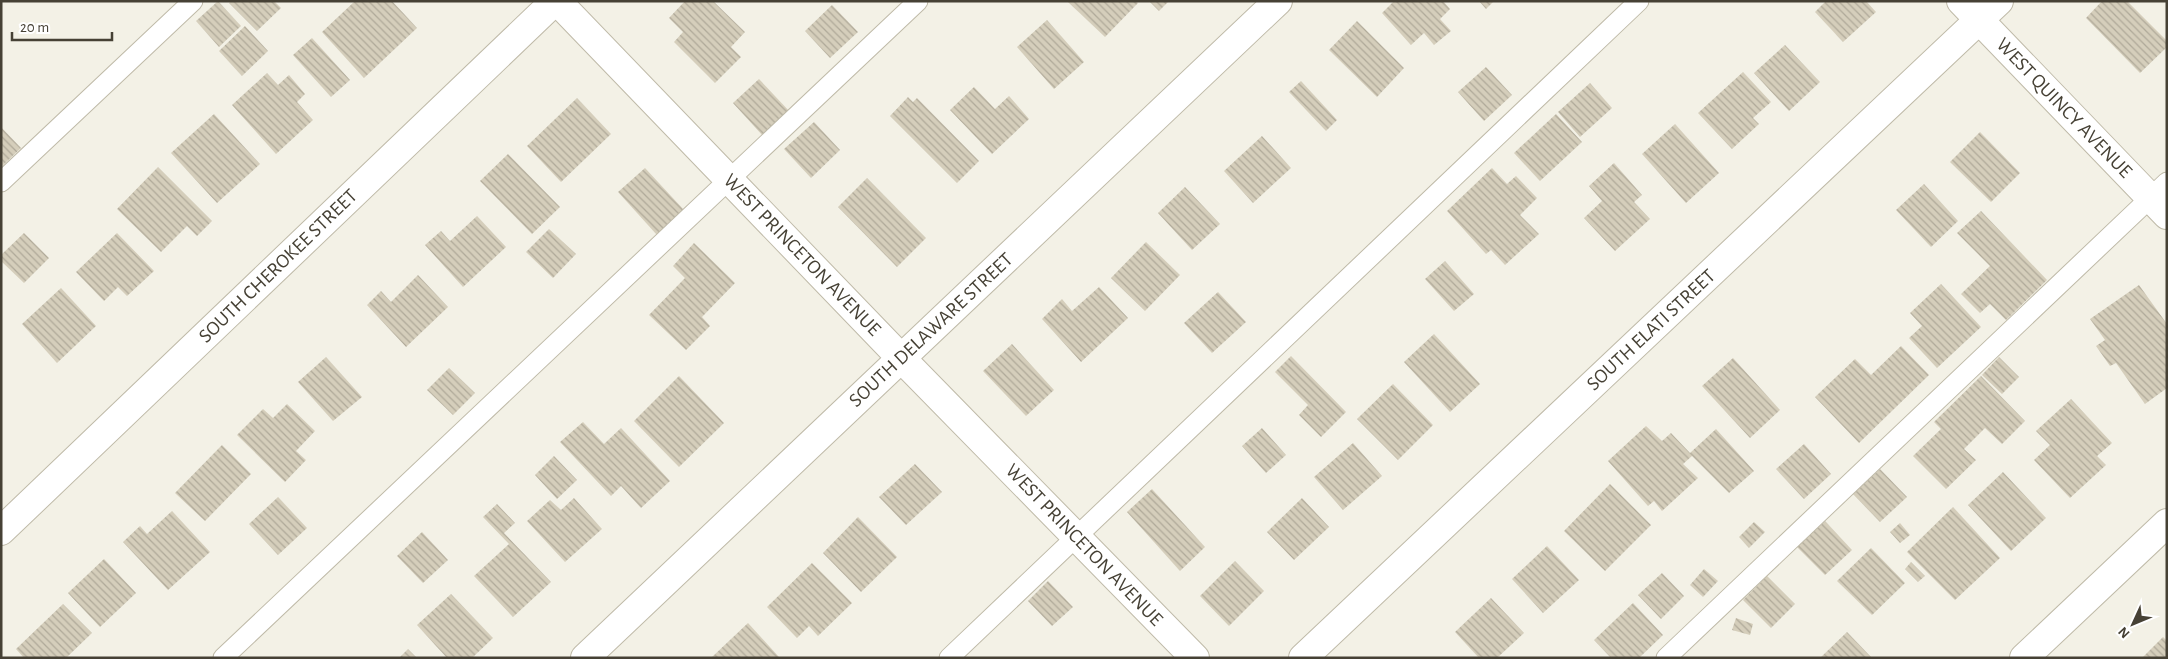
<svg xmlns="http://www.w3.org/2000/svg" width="2168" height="659" viewBox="0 0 2168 659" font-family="'Alegreya Sans',sans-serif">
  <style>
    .building { fill: url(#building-back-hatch) }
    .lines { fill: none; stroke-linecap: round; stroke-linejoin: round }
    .service-casing { stroke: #bfbaa8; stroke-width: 21 }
    .minor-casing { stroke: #bfbaa8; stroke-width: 30 }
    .tertiary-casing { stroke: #bfbaa8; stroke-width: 30 }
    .service { stroke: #fff; stroke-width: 19 }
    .minor { stroke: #fff; stroke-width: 28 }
    .tertiary { stroke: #fff; stroke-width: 28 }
    .labels { text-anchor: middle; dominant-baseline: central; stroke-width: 5; stroke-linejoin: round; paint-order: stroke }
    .street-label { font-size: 20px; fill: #464135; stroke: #fff }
  </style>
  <defs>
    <pattern id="building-back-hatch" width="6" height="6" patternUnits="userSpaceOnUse" patternTransform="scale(1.25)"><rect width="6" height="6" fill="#d5cebb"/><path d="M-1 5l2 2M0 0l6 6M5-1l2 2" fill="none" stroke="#afa999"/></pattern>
  </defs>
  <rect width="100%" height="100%" fill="#f3f1e6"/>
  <!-- building -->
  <g class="building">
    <polygon points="218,1 241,26 219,47 196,21"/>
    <polygon points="231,1 274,1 281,8 257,31 229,3"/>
    <polygon points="355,1 392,1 417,28 364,78 322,32"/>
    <polygon points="685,1 713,1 745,32 731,47 741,57 715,83 674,42 683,32 669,18"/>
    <polygon points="1067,1 1136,1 1138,3 1105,37"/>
    <polygon points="1149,1 1169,1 1159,11"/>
    <polygon points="1394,1 1443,1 1450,9 1440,19 1451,31 1434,45 1424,33 1411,45 1382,13"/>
    <polygon points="1479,1 1494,1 1486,9"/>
    <polygon points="1826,1 1866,1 1876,12 1843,42 1815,12"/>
    <polygon points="2102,1 2127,1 2167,41 2167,47 2140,73 2086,18"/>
    <polygon points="832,5 858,32 830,58 805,31"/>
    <polygon points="1047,20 1084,62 1054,89 1017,47"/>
    <polygon points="1357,21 1404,68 1377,97 1329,50"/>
    <polygon points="245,26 268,51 242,76 219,51"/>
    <polygon points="312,38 350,80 331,97 293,55"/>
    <polygon points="1785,45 1820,82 1789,111 1754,73"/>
    <polygon points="1486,67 1512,95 1484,121 1458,92"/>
    <polygon points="1743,72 1771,102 1753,118 1759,124 1732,149 1698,113"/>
    <polygon points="267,73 278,85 289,75 305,94 297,102 313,120 276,154 232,105"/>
    <polygon points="759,79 790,112 763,136 733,103"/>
    <polygon points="1301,81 1337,120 1326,131 1289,92"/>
    <polygon points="1590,83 1612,108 1580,137 1558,112"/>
    <polygon points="974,87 995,109 1009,96 1029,119 992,154 950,110"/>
    <polygon points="908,97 913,102 917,98 979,161 957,183 890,116"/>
    <polygon points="577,98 611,134 561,182 527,146"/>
    <polygon points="214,114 260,164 217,203 171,153"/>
    <polygon points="1556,114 1582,142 1540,181 1514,153"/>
    <polygon points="814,122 840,150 811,178 784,149"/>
    <polygon points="1675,124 1719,173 1686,203 1642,154"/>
    <polygon points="1,127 21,148 1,167"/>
    <polygon points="1980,132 2020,173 1991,202 1950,162"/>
    <polygon points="1262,136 1291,168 1253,203 1224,171"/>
    <polygon points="508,154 560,207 532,234 480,181"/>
    <polygon points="1614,163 1642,195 1634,202 1650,219 1615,251 1584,218 1602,201 1589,186"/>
    <polygon points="158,167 212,221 197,236 187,226 161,252 117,209"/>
    <polygon points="645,168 684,210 657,235 618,192"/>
    <polygon points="1492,168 1507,184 1516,176 1537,198 1520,215 1539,234 1505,265 1491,250 1486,254 1447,211"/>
    <polygon points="867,178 926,238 897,267 838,207"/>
    <polygon points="1924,184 1958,221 1931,247 1896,210"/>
    <polygon points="1185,187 1220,224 1192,250 1158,213"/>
    <polygon points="1981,211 2047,280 2006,320 1990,304 1980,313 1961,294 1990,266 1957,233"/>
    <polygon points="477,216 506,247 463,287 425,245 441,231 450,241"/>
    <polygon points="549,229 576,254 553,278 526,252"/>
    <polygon points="24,233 49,258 24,283 1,261 1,255"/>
    <polygon points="117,233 154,271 127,296 118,287 104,301 76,272"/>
    <polygon points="1146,242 1180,275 1145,311 1111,278"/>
    <polygon points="694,243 735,283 702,317 710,326 686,350 649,315 685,278 673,266"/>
    <polygon points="1445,261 1474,294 1454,311 1425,279"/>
    <polygon points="418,275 448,307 406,347 367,305 381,291 391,302"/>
    <polygon points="1941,284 1981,327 1937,368 1909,338 1922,326 1910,313"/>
    <polygon points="2139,285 2167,324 2167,388 2145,404 2116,363 2110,366 2096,346 2105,340 2090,319"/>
    <polygon points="1099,287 1128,318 1081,362 1042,319 1062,299 1072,311"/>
    <polygon points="61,288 96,326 57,363 22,324"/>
    <polygon points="1218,292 1246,322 1212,353 1184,323"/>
    <polygon points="1434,334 1480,384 1450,412 1404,362"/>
    <polygon points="1012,344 1054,390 1026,416 983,371"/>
    <polygon points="1901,346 1929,375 1859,443 1815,397 1855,359 1871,375"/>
    <polygon points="1291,356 1346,412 1321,437 1299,415 1308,405 1275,372"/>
    <polygon points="326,357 362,397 333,421 298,382"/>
    <polygon points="1999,357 2019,377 2002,394 1982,375"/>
    <polygon points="1733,358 1780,410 1750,438 1702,386"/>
    <polygon points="449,368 475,393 453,415 427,390"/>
    <polygon points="679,376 724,423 679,467 634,421"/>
    <polygon points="1981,376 2025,421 2002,444 1985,428 1964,449 1976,460 1946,489 1913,456 1941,429 1934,422"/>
    <polygon points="1393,384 1433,425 1398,460 1357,419"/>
    <polygon points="2071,399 2112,443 2097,456 2106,465 2070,498 2034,460 2050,445 2036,431"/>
    <polygon points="287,404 315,431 296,451 306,460 285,482 237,435 263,409 273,418"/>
    <polygon points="583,422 604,444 621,428 670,481 641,508 621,486 611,496 560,442"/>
    <polygon points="1646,426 1662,441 1671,433 1690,453 1716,429 1754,471 1729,493 1692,456 1683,464 1698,478 1662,511 1654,501 1648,506 1608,461"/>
    <polygon points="1262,428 1286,455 1266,473 1242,446"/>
    <polygon points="1353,443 1382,476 1343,510 1314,477"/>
    <polygon points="1804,444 1831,474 1804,499 1776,469"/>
    <polygon points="222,445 251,474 205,521 175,493"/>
    <polygon points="554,456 577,480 557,499 535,475"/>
    <polygon points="915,464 942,492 906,525 879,497"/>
    <polygon points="1880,469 1907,497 1880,522 1853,494"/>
    <polygon points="2003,472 2046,518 2011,551 1968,505"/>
    <polygon points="1610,484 1651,525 1605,571 1564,531"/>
    <polygon points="1152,489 1205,547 1180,571 1127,512"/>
    <polygon points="278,497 307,528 278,555 249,524"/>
    <polygon points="574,498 602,529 565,562 527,521 550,500 561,510"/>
    <polygon points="1302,498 1329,527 1294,560 1267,532"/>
    <polygon points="497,504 515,523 504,533 551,582 513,617 474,576 509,544 483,517"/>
    <polygon points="1953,507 2000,558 1955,600 1907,552"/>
    <polygon points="172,511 210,552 168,590 123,542 140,526 147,534"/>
    <polygon points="858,517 897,557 861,592 823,553"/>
    <polygon points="1825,521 1852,550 1825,575 1797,547"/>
    <polygon points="1754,522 1765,532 1749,548 1739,537"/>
    <polygon points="1900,523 1910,535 1900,543 1890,532"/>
    <polygon points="422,532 448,560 423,583 397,556"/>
    <polygon points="1547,546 1579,580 1543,613 1512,579"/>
    <polygon points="1871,548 1905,583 1872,615 1837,581"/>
    <polygon points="104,559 136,593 100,627 68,593"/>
    <polygon points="1235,561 1264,591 1229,626 1200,596"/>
    <polygon points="1911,562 1925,576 1918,582 1905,569"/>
    <polygon points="812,563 852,603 818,636 809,626 797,638 767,607"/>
    <polygon points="1704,569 1718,581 1703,597 1690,585"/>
    <polygon points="1662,573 1684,596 1661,619 1638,595"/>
    <polygon points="1767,576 1795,604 1771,628 1743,600"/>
    <polygon points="1048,581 1073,607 1052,626 1028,601"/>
    <polygon points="451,594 493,638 472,658 447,658 417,625"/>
    <polygon points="1491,598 1524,633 1497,658 1479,658 1455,632"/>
    <polygon points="1633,603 1663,635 1639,658 1611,658 1594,640"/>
    <polygon points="63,604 92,633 66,658 24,658 16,649"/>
    <polygon points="1736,618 1753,624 1750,635 1732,630"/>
    <polygon points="748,623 779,657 713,658 712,657"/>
    <polygon points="1847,632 1872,658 1820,658"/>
    <polygon points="2163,637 2167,641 2167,658 2142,658"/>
    <polygon points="408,649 417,658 399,658"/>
  </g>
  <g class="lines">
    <defs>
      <g id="service">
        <polyline points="1,182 193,1"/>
        <polyline points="223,658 918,1"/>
        <polyline points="949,658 1639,1"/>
        <polyline points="1666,658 2167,182"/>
      </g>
      <g id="minor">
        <polyline points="557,1 901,358 1195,658"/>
        <polyline points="1,531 555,1"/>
        <polyline points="585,658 1278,1"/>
        <polyline points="1303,658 1999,1"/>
        <polyline points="2024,658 2167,523"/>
      </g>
      <polyline id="tertiary" points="1961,1 2167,215"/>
    </defs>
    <!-- service casing -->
    <use href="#service" class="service-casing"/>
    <!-- minor casing -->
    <use href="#minor" class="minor-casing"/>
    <!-- tertiary casing -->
    <use href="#tertiary" class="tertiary-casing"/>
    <!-- service -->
    <use href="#service" class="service"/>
    <!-- minor -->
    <use href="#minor" class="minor"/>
    <!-- tertiary -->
    <use href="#tertiary" class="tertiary"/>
  </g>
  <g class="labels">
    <!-- street labels -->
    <g class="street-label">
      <text transform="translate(2064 108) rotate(46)">WEST QUINCY AVENUE</text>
      <text transform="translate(802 255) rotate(46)">WEST PRINCETON AVENUE</text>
      <text transform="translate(278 266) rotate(-44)">SOUTH CHEROKEE STREET</text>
      <text transform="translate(931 330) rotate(-43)">SOUTH DELAWARE STREET</text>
      <text transform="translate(1651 330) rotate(-43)">SOUTH ELATI STREET</text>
      <text transform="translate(1084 545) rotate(46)">WEST PRINCETON AVENUE</text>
    </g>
  </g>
  <!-- border -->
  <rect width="2168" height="659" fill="none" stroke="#464135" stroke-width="5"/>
  <!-- north arrow -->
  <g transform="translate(2133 624) rotate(226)" stroke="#ffffff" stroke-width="4" paint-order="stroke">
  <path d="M0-4L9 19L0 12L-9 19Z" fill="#464135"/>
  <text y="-8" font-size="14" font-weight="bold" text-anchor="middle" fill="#464135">N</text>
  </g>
  <!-- scale -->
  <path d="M12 32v8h100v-8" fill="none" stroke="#464135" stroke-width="2.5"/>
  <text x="20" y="32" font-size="15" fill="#464135" stroke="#ffffff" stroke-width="4" paint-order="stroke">20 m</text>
</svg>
